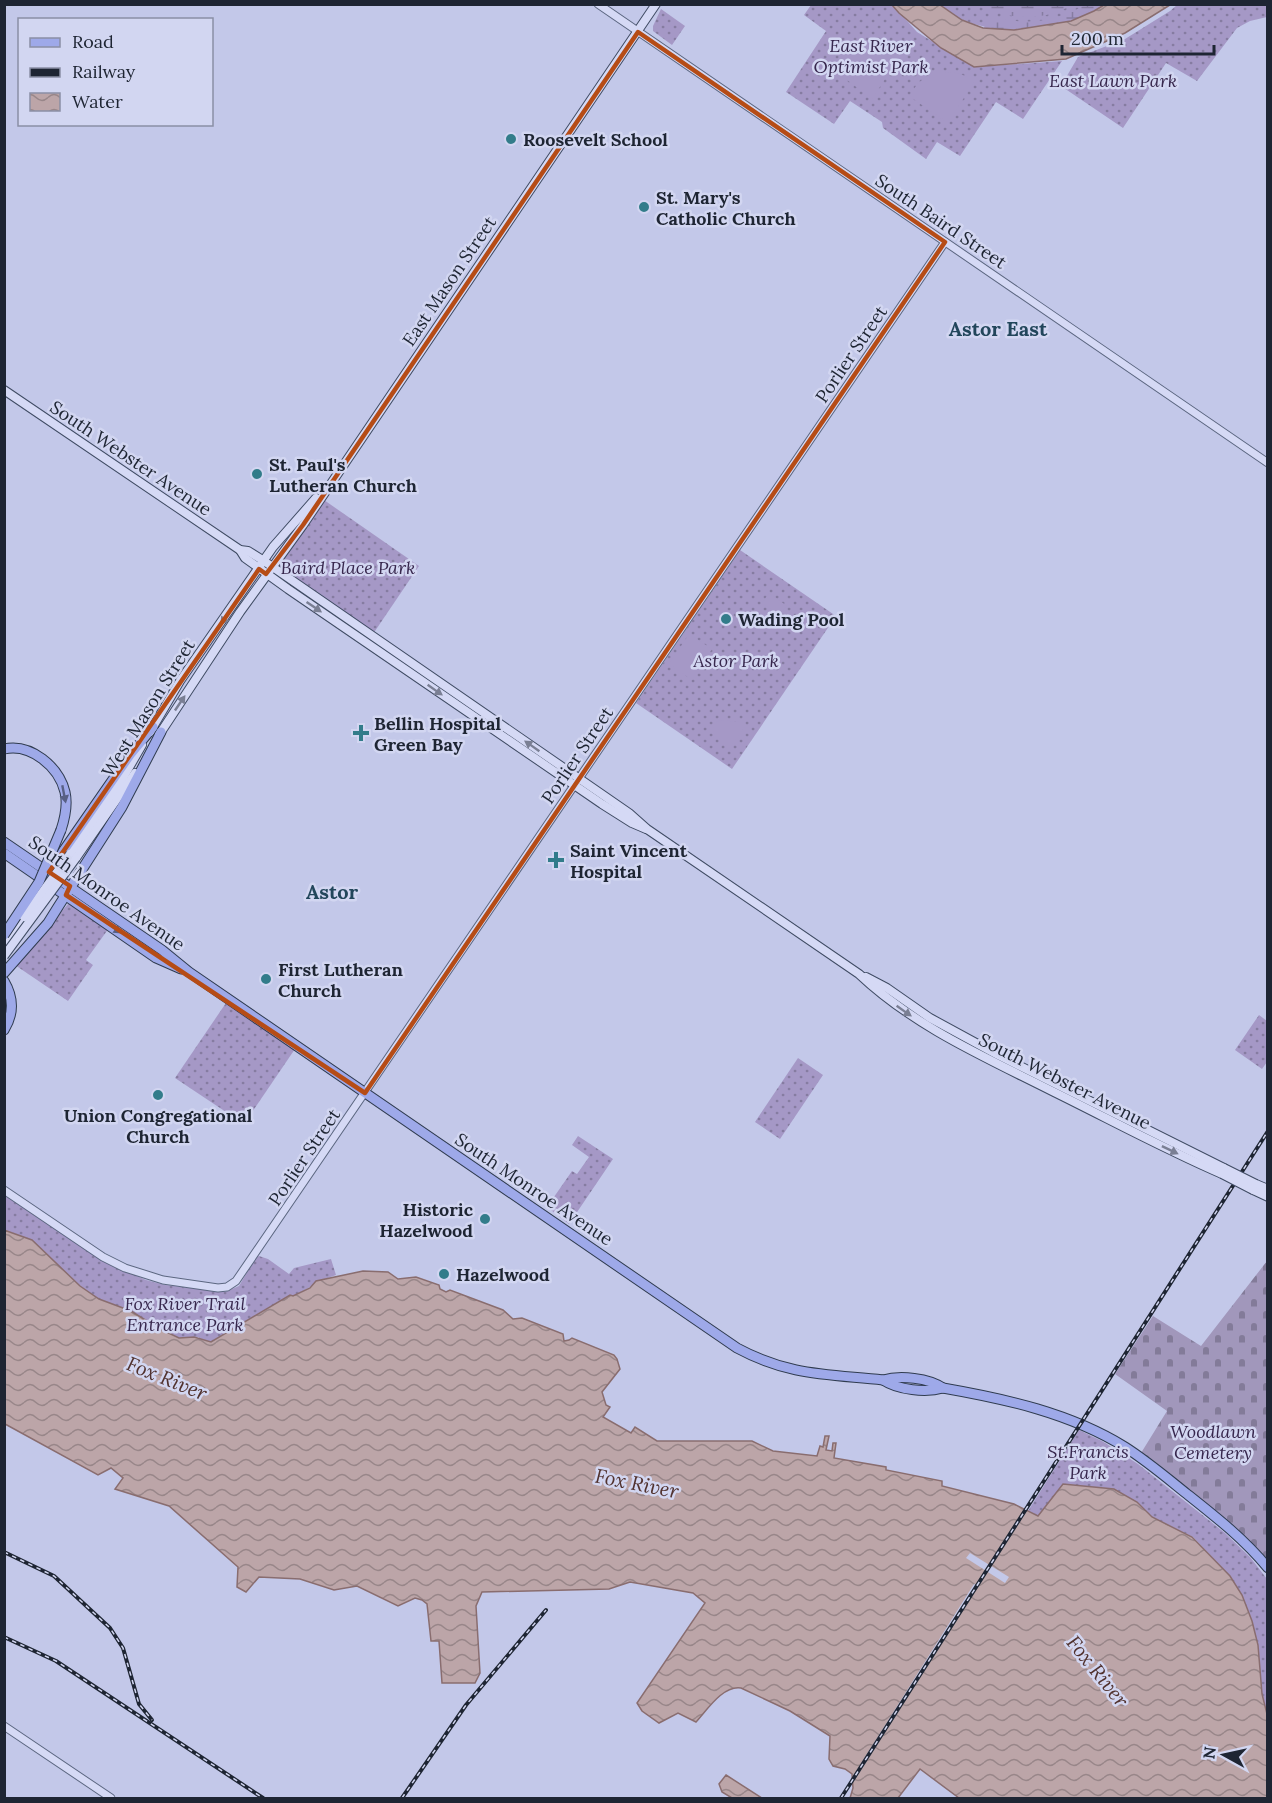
<svg xmlns="http://www.w3.org/2000/svg" width="1272" height="1803" viewBox="0 0 1272 1803" font-family="Lora,serif">
  <style>
    .grass { fill: url(#grass-dots) }
    .wetland { fill: url(#wetland-marsh) }
    .cemetery { fill: url(#cemetery-stones) }
    .pitch { fill: #a598c6 }
    .water { fill: url(#water-waves); stroke: #896d6f; stroke-width: 1.5 }
    .pier { fill: #c3c8e9 }
    .lines { fill: none; stroke-linecap: round; stroke-linejoin: round }
    .tertiary-casing { stroke: #5c6781; stroke-width: 9 }
    .secondary-casing { stroke: #3f4b63; stroke-width: 10 }
    .primary-casing { stroke: #2f3b4f; stroke-width: 11 }
    .tertiary { stroke: #d5d9f5; stroke-width: 7 }
    .secondary { stroke: #d5d9f5; stroke-width: 8 }
    .primary { stroke: #9ea9e9; stroke-width: 9 }
    .rail-casing { stroke: #1e2533; stroke-width: 4 }
    .rail { stroke: #d2d6f1; stroke-width: 1.5; stroke-dasharray: 4.5; stroke-linecap: butt }
    .secondary-bridge-casing { stroke: #3f4b63; stroke-width: 10; stroke-linecap: butt }
    .primary-bridge-casing { stroke: #2f3b4f; stroke-width: 11; stroke-linecap: butt }
    .secondary-bridge { stroke: #d5d9f5; stroke-width: 8 }
    .primary-bridge { stroke: #9ea9e9; stroke-width: 9 }
    .oneway { fill: #7a7f94 }
    .oneway2 { fill: #586085 }
    .marked { fill: none; stroke: #b64c16; stroke-width: 4.5; stroke-linejoin: round }
    .poi-dot { fill: #327c8a; stroke: #d2d6f1; stroke-width: 2 }
    .labels { text-anchor: middle; dominant-baseline: central; stroke-width: 5; stroke-linejoin: round; paint-order: stroke }
    .park-label { font-size: 18px; font-style: italic; fill: #37274d; stroke: #d2d6f1 }
    .poi-label { font-size: 18px; font-weight: bold; fill: #1e2533; stroke: #d2d6f1; text-anchor: start }
    .street-label { font-size: 18px; fill: #1e2533; stroke: #d2d6f1 }
    .neighbourhood-label { font-size: 20px; font-weight: bold; fill: #22465b; stroke: #d2d6f1 }
    .water-label { font-size: 20px; font-style: italic; fill: #51322f; stroke: #d2d6f1 }
  </style>
  <defs>
    <pattern id="grass-dots" width="8" height="8" patternUnits="userSpaceOnUse" patternTransform="scale(1.5)"><rect width="8" height="8" fill="#a598c6"/><path d="M2 2h.1M6 6h.1" fill="none" stroke="#867ca1" stroke-width="1.8" stroke-linecap="round"/></pattern>
    <pattern id="wetland-marsh" width="20" height="14" patternUnits="userSpaceOnUse" patternTransform="scale(1.5)"><rect width="20" height="14" fill="#a598c6"/><path d="M1 5h8M5 5V1M11 12h8M15 12V8" fill="none" stroke="#867ca1"/></pattern>
    <pattern id="cemetery-stones" width="16" height="16" patternUnits="userSpaceOnUse" patternTransform="scale(1.5)"><rect width="16" height="16" fill="#a197bb"/><path d="M2 7V4a2 2 0 0 1 4 0v3zM10 15v-3a2 2 0 0 1 4 0v3z" fill="#837b99"/></pattern>
    <pattern id="water-waves" width="16" height="10" patternUnits="userSpaceOnUse" patternTransform="scale(1.5)"><rect width="16" height="10" fill="#bca5a8"/><path d="M0 5q4-4 8 0t8 0" fill="none" stroke="#988689"/></pattern>
  </defs>
  <rect width="100%" height="100%" fill="#c3c8e9"/>
  <!-- grass -->
  <g class="grass">
    <polygon points="811,5 893,5 917,32 974,67 1062,61 1023,119 996,102 960,156 937,142 926,159 883,128 882,122 850,101 834,124 786,92 826,31 804,15"/>
    <path d="M940,5h164c-43,29 -124,37 -164,0z"/>
    <polygon points="1177,5 1267,5 1267,17 1250,21 1237,28 1197,81 1166,63 1123,128 1061,86 1078,57 1125,39 1170,11"/>
    <polygon points="661,9 685,26 672,45 653,31 653,26"/>
    <polygon points="324,500 419,566 373,634 277,568"/>
    <polygon points="740,550 836,616 732,769 636,703"/>
    <polygon points="68,904 71,904 109,928 86,960 93,965 68,1001 15,965"/>
    <polygon points="228,1000 297,1046 244,1124 175,1078"/>
    <polygon points="1259,1015 1267,1021 1267,1062 1262,1069 1235,1050"/>
    <polygon points="798,1058 823,1075 780,1139 755,1122"/>
    <polygon points="578,1136 613,1159 569,1224 547,1207 572,1171 577,1174 589,1157 572,1145"/>
    <path d="M4,1194l99,67 43,19 19,5 60,7 14,-6 17,-29 3,-1 9,3 21,15 5,-6 37,-9 5,16c-18,6 -27,13 -43,21h-4l-78,46 -17,24 5,-29 -20,1 -21,-10 -27,-17 -32,-12 -19,-13 -48,-46 -27,-10z"/>
    <polygon points="1079,1430 1102,1441 1138,1464 1225,1533 1250,1557 1267,1579 1267,1714 1262,1694 1258,1645 1252,1621 1230,1576 1193,1537 1152,1517 1137,1502 1038,1516 1028,1511"/>
  </g>
  <!-- wetland -->
  <g class="wetland">
    <path d="M975,5v-1l98,1c-37,18 -60,14 -98,0z"/>
    <path d="M1085,5h19l-10,6 -23,10 -57,9 -31,-2 4,-4 4,-9c33,12 64,7 94,-10z"/>
  </g>
  <!-- cemetery -->
  <polygon class="cemetery" points="1267,1261 1267,1561 1141,1453 1167,1411 1115,1374 1153,1316 1201,1346"/>
  <!-- pitch -->
  <g class="pitch">
    <path d="M869,43h12l21,10 -30,46 -42,-32c14,-14 19,-20 39,-24z"/>
    <path d="M933,72c14,0 30,-1 41,10l-26,41 -39,-27 9,-13z"/>
    <polygon points="769,593 787,606 780,615 762,603"/>
    <polygon points="689,634 712,649 692,680 669,664"/>
    <polygon points="721,720 739,722 745,727 730,747 709,730 714,723"/>
  </g>
  <!-- water -->
  <g class="water">
    <polygon points="892,5 940,5 962,20 983,28 1014,30 1071,21 1094,11 1104,5 1170,5 1125,33 1066,59 974,67 941,48 899,13"/>
    <path d="M4,1230l28,10 48,46 19,13 32,12 27,17 21,10 15,-1 17,5 79,-47 3,1 17,-8 6,-7 47,-10 25,1 10,7 18,-2 23,8 1,4 6,3 4,-2 53,20 10,9 9,-1 41,16 1,7 5,-1 3,-2 42,17 3,4 3,10 -18,23 4,13 4,2 -7,10 28,16 4,-6 22,14h95l21,10 44,5 3,-10 3,1 2,-11h4l-3,14 6,1 1,-8h3l-2,15 52,9v3l56,11v5l72,18 24,12 25,-32 51,5 23,13 15,15 40,20 38,39 12,19 10,26 6,24 4,49 5,20v84h-308l-39,-29 -22,29h-48l3,-10 -1,-14 -7,-5 -12,-3 -4,-7 1,-23 -40,-25 -49,-23c-18,-3 -34,22 -45,34l-18,-9 -19,10 -17,-12 -5,-8 68,-100 -12,-10 -63,-11 -21,7 -127,3 -6,14 4,67 -5,10h-33l-3,-42h-8l-4,-37 -5,-4 -7,-2 -17,8 -41,-20 -23,4 -34,-11 -41,-2 -13,15 -9,-5 1,-20 -69,-61 -54,-17 8,-11 -12,-10 -13,7 -93,-51z"/>
    <polygon points="726,1775 762,1798 732,1798 722,1792 719,1784"/>
  </g>
  <!-- pier -->
  <g class="pier">
    <polygon points="970,1553 1009,1577 1005,1583 966,1558"/>
    <polygon points="974,1584 978,1586 850,1787 850,1781"/>
  </g>
  <g class="lines">
    <defs>
      <g id="tertiary">
        <polyline points="598,4 1268,463"/>
        <polyline points="4,1190 103,1257 125,1268 163,1280 218,1288 227,1287 236,1281 945,242"/>
        <polyline points="4,1726 111,1798"/>
      </g>
      <g id="secondary">
        <path d="M4,390l236,160 8,1 16,10 365,252 18,16 212,145c56,53 126,83 195,118 55,27 110,57 168,82"/>
        <polyline points="240,550 245,558 288,589 602,804 632,823 646,829"/>
        <polyline points="150,732 180,681 273,547 316,498"/>
        <polyline points="159,735 240,612 303,525 656,4"/>
        <polyline points="70,854 120,783 142,745"/>
        <polyline points="76,858 135,773"/>
        <polyline points="4,944 24,917"/>
        <polyline points="866,977 887,988 930,1018 998,1055 1224,1168"/>
        <polyline points="1256,1184 1268,1189"/>
        <polyline points="1253,1190 1268,1197"/>
      </g>
      <g id="primary">
        <path d="M4,749c27,-6 55,18 61,43 3,13 0,26 -4,38"/>
        <path d="M4,842l158,108 27,22 548,376c52,28 89,26 146,32 17,-5 46,-2 60,8"/>
        <polyline points="4,853 156,958 181,969"/>
        <polyline points="46,876 130,755 153,727"/>
        <polyline points="4,973 48,923 58,907 122,807 161,732"/>
        <path d="M4,981c10,17 10,33 0,49"/>
        <path d="M883,1380c15,10 43,13 60,8 63,11 127,25 182,59 22,14 42,31 62,47 29,23 57,45 81,74"/>
      </g>
    </defs>
    <!-- tertiary casing -->
    <use href="#tertiary" class="tertiary-casing"/>
    <!-- secondary casing -->
    <use href="#secondary" class="secondary-casing"/>
    <!-- primary casing -->
    <use href="#primary" class="primary-casing"/>
    <!-- tertiary -->
    <use href="#tertiary" class="tertiary"/>
    <!-- secondary -->
    <use href="#secondary" class="secondary"/>
    <!-- primary -->
    <use href="#primary" class="primary"/>
    <defs>
      <g id="rail">
        <polyline points="4,1552 54,1576 110,1628 123,1648 139,1704 152,1720"/>
        <polyline points="4,1637 56,1661 263,1798"/>
        <polyline points="402,1798 466,1705 546,1610"/>
        <polyline points="841,1798 1268,1131"/>
      </g>
    </defs>
    <!-- rail casing -->
    <use href="#rail" class="rail-casing"/>
    <!-- rail -->
    <use href="#rail" class="rail"/>
    <defs>
      <g id="secondary-bridge">
        <polyline points="24,917 70,854"/>
        <polyline points="4,956 76,858"/>
        <polyline points="1224,1168 1256,1184"/>
        <polyline points="1222,1174 1253,1190"/>
      </g>
      <polyline id="primary-bridge" points="4,935 39,882 61,830"/>
    </defs>
    <!-- secondary-bridge casing -->
    <use href="#secondary-bridge" class="secondary-bridge-casing"/>
    <!-- primary-bridge casing -->
    <use href="#primary-bridge" class="primary-bridge-casing"/>
    <!-- secondary-bridge -->
    <use href="#secondary-bridge" class="secondary-bridge"/>
    <!-- primary-bridge -->
    <use href="#primary-bridge" class="primary-bridge"/>
  </g>
  <!-- one-way arrows -->
  <defs><path id="oneway-solid" d="M-6-.8H1V-3.2L6.5 0L1 3.2V.8H-6Z" transform="scale(1.5)"/></defs>
  <g class="oneway">
    <use href="#oneway-solid" transform="translate(314 607) rotate(34)"/>
    <use href="#oneway-solid" transform="translate(226 617) rotate(126)"/>
    <use href="#oneway-solid" transform="translate(435 690) rotate(35)"/>
    <use href="#oneway-solid" transform="translate(180 703) rotate(-56)"/>
    <use href="#oneway-solid" transform="translate(532 746) rotate(-145)"/>
    <use href="#oneway-solid" transform="translate(904 1011) rotate(35)"/>
    <use href="#oneway-solid" transform="translate(1170 1150) rotate(26)"/>
  </g>
  <g class="oneway2">
    <use href="#oneway-solid" transform="translate(64 794) rotate(79)"/>
    <use href="#oneway-solid" transform="translate(114 928) rotate(35)"/>
  </g>
  <!-- marked area -->
  <path class="marked" d="M638,32l307,210 -580,851 -299,-198 4,-9 -21,-14 210,-303 7,5 37,-49z"/>
  <!-- markers -->
  <g class="poi-dot">
    <circle cx="511" cy="139" r="6"/>
    <circle cx="644" cy="207" r="6"/>
    <circle cx="257" cy="474" r="6"/>
    <circle cx="726" cy="619" r="6"/>
    <path d="M358 724h6v6h6v6h-6v6h-6v-6h-6v-6h6z"/>
    <path d="M553 851h6v6h6v6h-6v6h-6v-6h-6v-6h6z"/>
    <circle cx="266" cy="979" r="6"/>
    <circle cx="158" cy="1095" r="6"/>
    <circle cx="485" cy="1219" r="6"/>
    <circle cx="444" cy="1274" r="6"/>
  </g>
  <g class="labels">
    <!-- park labels -->
    <g class="park-label">
      <text x="871" y="45">East River<tspan x="871" dy="21">Optimist Park</tspan></text>
      <text x="1113" y="80">East Lawn Park</text>
      <text x="348" y="567">Baird Place Park</text>
      <text x="736" y="660">Astor Park</text>
      <text x="185" y="1303">Fox River Trail<tspan x="185" dy="21">Entrance Park</tspan></text>
      <text x="1213" y="1431">Woodlawn<tspan x="1213" dy="21">Cemetery</tspan></text>
      <text x="1088" y="1451">St.Francis<tspan x="1088" dy="21">Park</tspan></text>
    </g>
    <!-- poi labels -->
    <g class="poi-label">
      <text x="523" y="139">Roosevelt School</text>
      <text x="656" y="197">St. Mary's<tspan x="656" dy="21">Catholic Church</tspan></text>
      <text x="269" y="464">St. Paul's<tspan x="269" dy="21">Lutheran Church</tspan></text>
      <text x="738" y="619">Wading Pool</text>
      <text x="374" y="723">Bellin Hospital<tspan x="374" dy="21">Green Bay</tspan></text>
      <text x="570" y="850">Saint Vincent<tspan x="570" dy="21">Hospital</tspan></text>
      <text x="278" y="969">First Lutheran<tspan x="278" dy="21">Church</tspan></text>
      <text x="158" y="1115" text-anchor="middle">Union Congregational<tspan x="158" dy="21">Church</tspan></text>
      <text x="473" y="1209" text-anchor="end">Historic<tspan x="473" dy="21">Hazelwood</tspan></text>
      <text x="456" y="1274">Hazelwood</text>
    </g>
    <!-- street labels -->
    <g class="street-label">
      <text transform="translate(941 221) rotate(34)">South Baird Street</text>
      <text transform="translate(449 281) rotate(-56)">East Mason Street</text>
      <text transform="translate(851 354) rotate(-56)">Porlier Street</text>
      <text transform="translate(131 458) rotate(34)">South Webster Avenue</text>
      <text transform="translate(148 708) rotate(-58)">West Mason Street</text>
      <text transform="translate(577 755) rotate(-56)">Porlier Street</text>
      <text transform="translate(107 893) rotate(35)">South Monroe Avenue</text>
      <text transform="translate(1065 1081) rotate(27)">South Webster Avenue</text>
      <text transform="translate(304 1157) rotate(-56)">Porlier Street</text>
      <text transform="translate(534 1189) rotate(34)">South Monroe Avenue</text>
    </g>
    <!-- neighbourhood labels -->
    <g class="neighbourhood-label">
      <text x="998" y="328">Astor East</text>
      <text x="332" y="891">Astor</text>
    </g>
    <!-- water labels -->
    <g class="water-label">
      <text transform="translate(167 1378) rotate(22)">Fox River</text>
      <text transform="translate(637 1483) rotate(11)">Fox River</text>
      <text transform="translate(1098 1671) rotate(51)">Fox River</text>
    </g>
  </g>
  <!-- border -->
  <rect width="1272" height="1803" fill="none" stroke="#1e2533" stroke-width="12"/>
  <!-- legend -->
  <rect x="18" y="18" width="195" height="108" fill="#d2d6f1" stroke="#8a8fa5" stroke-width="1.5"/>
  <rect x="30" y="38" width="30" height="9" fill="#9ea9e9" stroke="#8a8fa5" stroke-width="1.5"/>
  <text x="72" y="48" font-size="18" fill="#1e2533">Road</text>
  <rect x="30" y="68" width="30" height="9" fill="#1e2533" stroke="#8a8fa5" stroke-width="1.5"/>
  <text x="72" y="78" font-size="18" fill="#1e2533">Railway</text>
  <rect x="30" y="93" width="30" height="18" fill="url(#water-waves)" stroke="#8a8fa5" stroke-width="1.5"/>
  <text x="72" y="108" font-size="18" fill="#1e2533">Water</text>
  <!-- north arrow -->
  <g transform="translate(1224 1755) rotate(278)" stroke="#d2d6f1" stroke-width="4.5" paint-order="stroke">
  <path d="M0-4.5L10 22L0 15L-10 22Z" fill="#1e2533"/>
  <text y="-9" font-size="16" font-weight="bold" text-anchor="middle" fill="#1e2533">N</text>
  </g>
  <!-- scale -->
  <path d="M1062 45v9h152v-9" fill="none" stroke="#1e2533" stroke-width="3"/>
  <text x="1071" y="45" font-size="18" fill="#1e2533" stroke="#d2d6f1" stroke-width="4.5" paint-order="stroke">200 m</text>
</svg>
